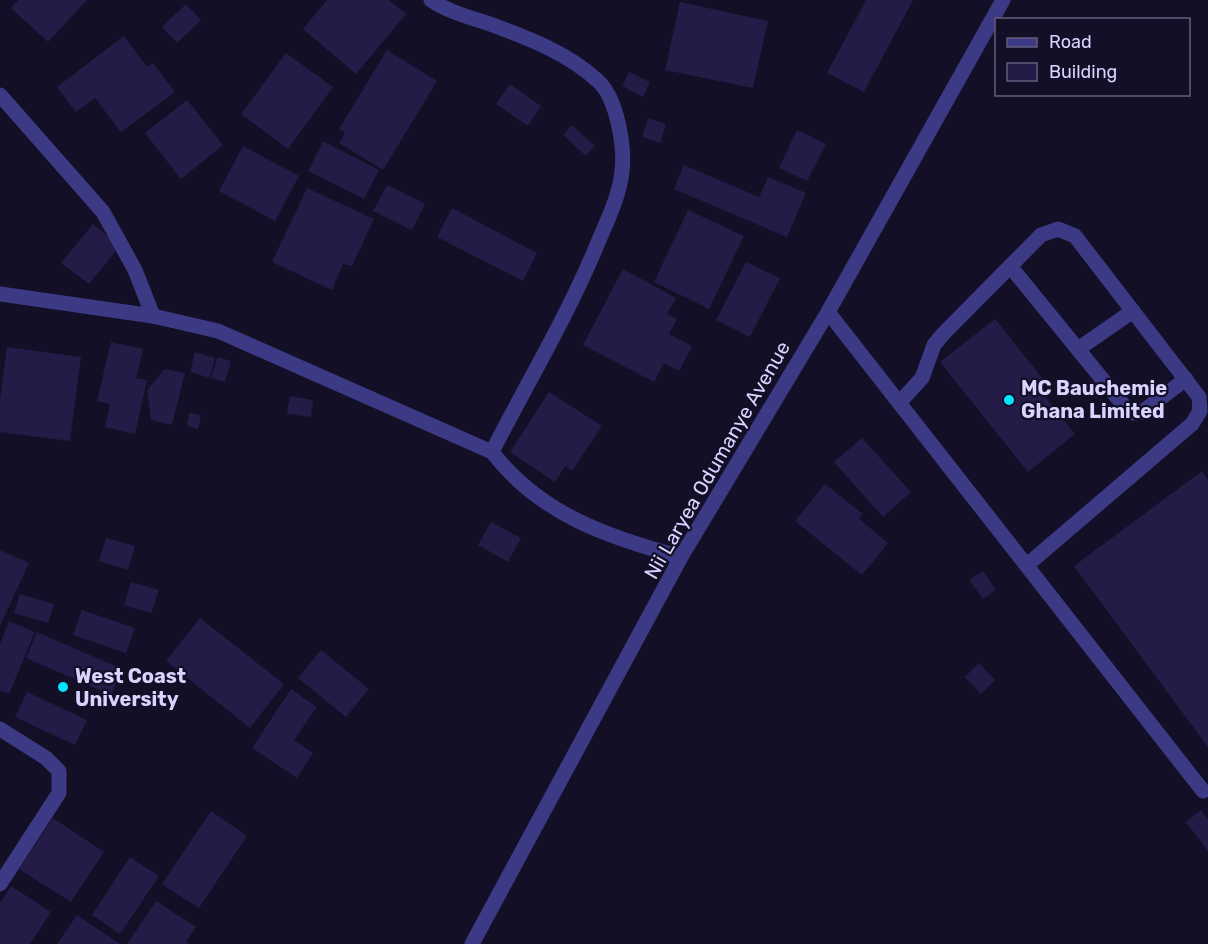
<svg xmlns="http://www.w3.org/2000/svg" width="1208" height="944" viewBox="0 0 1208 944" font-family="Rubik,sans-serif">
  <style>
    .building { fill: #241b47 }
    .lines { fill: none; stroke-linecap: round; stroke-linejoin: round }
    .minor { stroke: #3d3a85; stroke-width: 15 }
    .poi-dot { fill: #00e5ff; stroke: #130f26; stroke-width: 2 }
    .labels { text-anchor: middle; dominant-baseline: central; stroke-width: 4.5; stroke-linejoin: round; paint-order: stroke }
    .poi-label { font-size: 20px; font-weight: bold; fill: #d9d4ff; stroke: #130f26; text-anchor: start }
    .street-label { font-size: 20px; fill: #d9d4ff; stroke: #130f26 }
  </style>
  <rect width="100%" height="100%" fill="#130f26"/>
  <!-- building -->
  <g class="building">
    <polygon points="18,0 87,0 48,42 11,8"/>
    <polygon points="327,0 389,0 406,14 356,74 303,29"/>
    <polygon points="866,0 913,0 864,92 827,73"/>
    <polygon points="680,2 768,21 753,88 665,70"/>
    <polygon points="186,4 201,20 177,43 162,27"/>
    <polygon points="124,36 147,67 153,63 175,92 121,132 95,98 76,112 57,87"/>
    <polygon points="387,50 437,81 383,170 339,143 345,133 339,129"/>
    <polygon points="286,53 333,87 288,149 241,114"/>
    <polygon points="629,72 650,82 643,97 622,86"/>
    <polygon points="510,84 541,106 528,126 496,104"/>
    <polygon points="187,100 223,145 181,179 145,133"/>
    <polygon points="648,118 666,124 660,143 642,137"/>
    <polygon points="572,125 595,146 586,156 563,135"/>
    <polygon points="797,130 826,144 807,181 779,168"/>
    <polygon points="323,141 379,170 364,199 308,171"/>
    <polygon points="243,146 299,176 275,221 219,191"/>
    <polygon points="684,165 759,197 768,177 806,193 787,237 674,189"/>
    <polygon points="387,185 425,204 412,230 373,211"/>
    <polygon points="307,188 374,219 352,266 343,264 332,290 272,262"/>
    <polygon points="452,208 537,253 523,281 437,237"/>
    <polygon points="688,210 744,236 709,309 654,282"/>
    <polygon points="93,224 120,246 89,284 61,263"/>
    <polygon points="746,262 780,278 750,337 716,320"/>
    <polygon points="623,269 676,298 667,314 677,319 669,334 692,346 679,371 664,363 654,382 583,345"/>
    <polygon points="995,319 1046,383 1039,389 1075,434 1028,472 940,362"/>
    <polygon points="111,342 143,349 136,378 147,380 135,434 105,427 110,404 97,401"/>
    <polygon points="7,347 81,357 70,441 0,432 0,399"/>
    <polygon points="195,352 215,358 210,378 190,372"/>
    <polygon points="218,357 231,361 225,382 211,378"/>
    <polygon points="165,369 185,373 172,425 151,420 147,390"/>
    <polygon points="549,392 602,426 572,471 565,466 555,482 510,452"/>
    <polygon points="290,396 313,400 311,417 287,414"/>
    <polygon points="189,413 201,415 198,430 187,425"/>
    <polygon points="862,438 911,492 883,517 834,462"/>
    <polygon points="1202,471 1208,480 1208,747 1074,566"/>
    <polygon points="825,484 863,514 859,519 888,543 862,575 795,521"/>
    <polygon points="491,522 521,538 508,562 478,545"/>
    <polygon points="106,538 135,546 128,570 99,561"/>
    <polygon points="0,550 29,563 0,626"/>
    <polygon points="983,571 996,590 983,599 969,580"/>
    <polygon points="131,582 159,590 151,613 124,605"/>
    <polygon points="20,594 54,604 48,623 14,613"/>
    <polygon points="82,610 135,628 126,653 73,635"/>
    <polygon points="200,618 284,684 250,728 166,661"/>
    <polygon points="9,621 35,632 9,694 0,690 0,644"/>
    <polygon points="37,632 122,669 111,695 26,658"/>
    <polygon points="321,650 369,689 346,717 298,678"/>
    <polygon points="979,663 995,680 981,694 965,677"/>
    <polygon points="291,689 317,707 294,740 313,753 297,778 252,748"/>
    <polygon points="27,692 87,720 75,745 15,717"/>
    <polygon points="1201,810 1208,819 1208,851 1186,822"/>
    <polygon points="211,811 247,836 199,908 162,884"/>
    <polygon points="53,818 104,852 71,902 19,869"/>
    <polygon points="130,857 159,876 120,934 92,915"/>
    <polygon points="11,886 51,912 30,944 0,944 0,903"/>
    <polygon points="156,901 196,927 186,942 189,944 127,944"/>
    <polygon points="77,915 120,944 57,944"/>
  </g>
  <g class="lines">
    <!-- minor -->
    <g class="minor">
      <polyline points="0,95 103,212 135,270 153,316"/>
      <polyline points="1010,266 1125,407 1133,413 1142,412 1186,379"/>
      <path d="M0,294l153,22 65,15 274,121c36,-71 77,-138 107,-212 9,-21 21,-46 23,-69 3,-24 -5,-73 -24,-90 -30,-28 -70,-43 -108,-57 -21,-7 -41,-12 -59,-24"/>
      <polyline points="828,312 1203,791"/>
      <polyline points="1078,349 1133,311"/>
      <polyline points="899,403 922,378 934,345 943,334 1041,235 1058,229 1075,236 1199,397 1200,411 1192,424 1027,565"/>
      <path d="M492,452c48,62 115,85 189,105"/>
      <polyline points="0,729 46,758 59,771 59,793 0,884"/>
      <polyline points="472,944 681,557 828,312 1003,0"/>
    </g>
  </g>
  <!-- markers -->
  <g class="poi-dot">
    <circle cx="1009" cy="400" r="6"/>
    <circle cx="63" cy="687" r="6"/>
  </g>
  <g class="labels">
    <!-- poi labels -->
    <g class="poi-label">
      <text x="1021" y="388">MC Bauchemie<tspan x="1021" dy="23">Ghana Limited</tspan></text>
      <text x="75" y="676">West Coast<tspan x="75" dy="23">University</tspan></text>
    </g>
    <!-- street labels -->
    <g class="street-label">
      <text transform="translate(717 460) rotate(-60)">Nii Laryea Odumanye Avenue</text>
    </g>
  </g>
  <!-- legend -->
  <rect x="995" y="18" width="195" height="78" fill="#130f26" stroke="#625e7d" stroke-width="1.5"/>
  <rect x="1007" y="38" width="30" height="9" fill="#3d3a85" stroke="#625e7d" stroke-width="1.5"/>
  <text x="1049" y="48" font-size="18" fill="#d9d4ff">Road</text>
  <rect x="1007" y="63" width="30" height="18" fill="#241b47" stroke="#625e7d" stroke-width="1.5"/>
  <text x="1049" y="78" font-size="18" fill="#d9d4ff">Building</text>
</svg>
